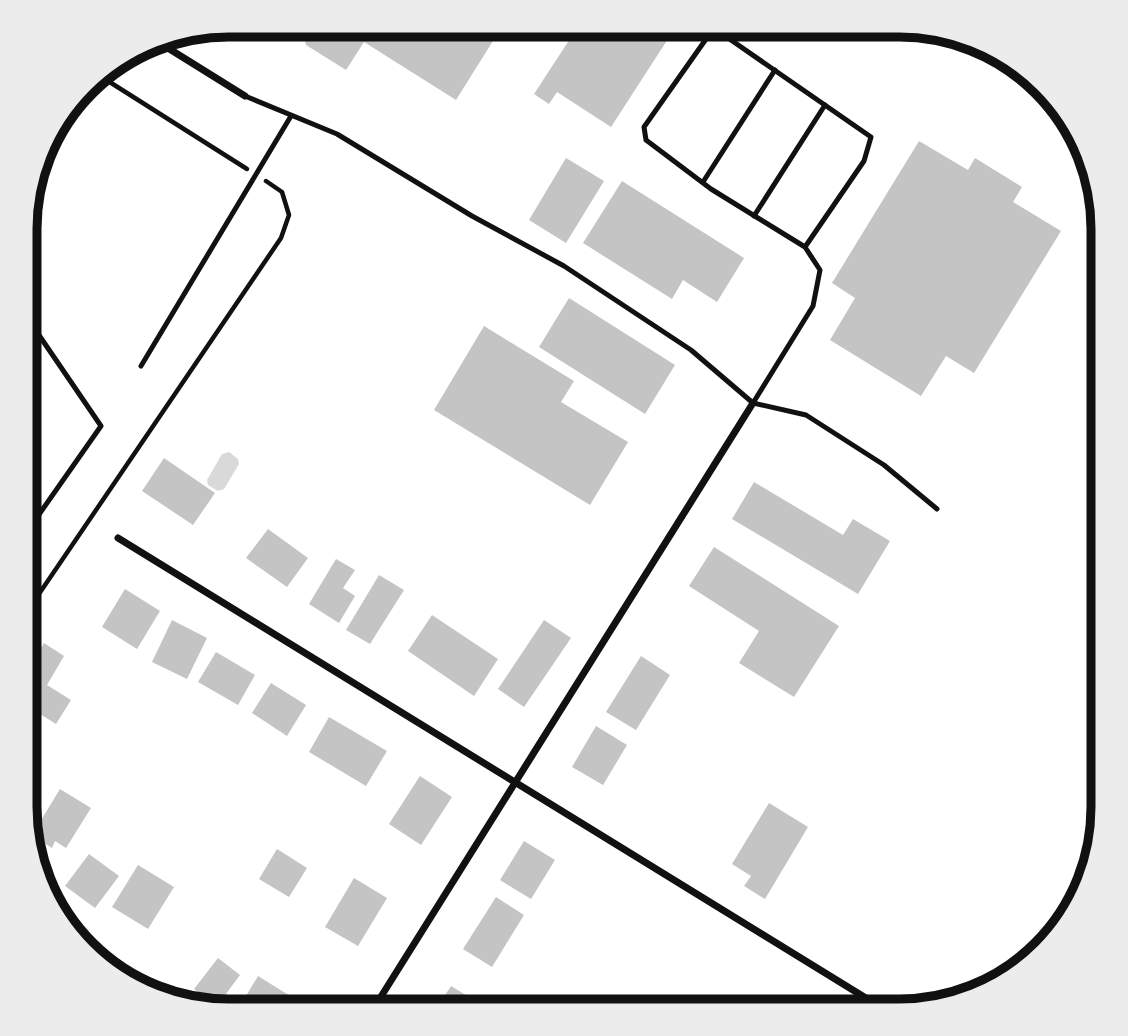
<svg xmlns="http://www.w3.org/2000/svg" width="1128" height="1036" viewBox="0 0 1128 1036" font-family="'Zilla Slab',serif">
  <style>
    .water { fill: #d9d9d9 }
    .building { fill: #c4c4c4 }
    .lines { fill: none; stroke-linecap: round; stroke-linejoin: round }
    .path { stroke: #111; stroke-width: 4.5 }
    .service { stroke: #111; stroke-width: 5 }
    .minor { stroke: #111; stroke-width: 7 }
    .rim { fill: none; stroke: #111; stroke-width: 9 }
  </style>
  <rect width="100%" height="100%" fill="#fff"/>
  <!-- water -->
  <polygon class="water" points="229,452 238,459 239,464 224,489 218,491 208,485 207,480 222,454"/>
  <!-- building -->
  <g class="building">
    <polygon points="301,25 503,25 456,100 364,42 346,70 306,45"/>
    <polygon points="579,25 677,25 611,127 557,92 549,104 534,94"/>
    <polygon points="919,141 968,170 975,158 1022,187 1013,202 1061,231 974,373 946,356 921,396 830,340 855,298 832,283"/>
    <polygon points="566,158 604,181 566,243 529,220"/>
    <polygon points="622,181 744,258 717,302 683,280 672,299 583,243"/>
    <polygon points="569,298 675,365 645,414 539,347"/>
    <polygon points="484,326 574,381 561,402 628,442 590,505 434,410"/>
    <polygon points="164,458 215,493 193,525 142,491"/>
    <polygon points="754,482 843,535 853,519 890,541 858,594 732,519"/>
    <polygon points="268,529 308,558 287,587 246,558"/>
    <polygon points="714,547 839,626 794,697 739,663 759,631 689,586"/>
    <polygon points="336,559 355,570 343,588 355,596 339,623 309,604"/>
    <polygon points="379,575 404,590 370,644 346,630"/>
    <polygon points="125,589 160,611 137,649 102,627"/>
    <polygon points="432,615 498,659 474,696 408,651"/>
    <polygon points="172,620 207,638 187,679 152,662"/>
    <polygon points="544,620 571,638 524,707 498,689"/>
    <polygon points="44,643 64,656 47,685 71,700 56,724 40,714 31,721 25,718 28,700 26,672"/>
    <polygon points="216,652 255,675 238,705 198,682"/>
    <polygon points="641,656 670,675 636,730 606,712"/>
    <polygon points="271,683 306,705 287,736 252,713"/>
    <polygon points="329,717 387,751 366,786 309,752"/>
    <polygon points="596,726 627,745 603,785 572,767"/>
    <polygon points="420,776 452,797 421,845 389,824"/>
    <polygon points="60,789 91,808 66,848 55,841 52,848 32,835"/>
    <polygon points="769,803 808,827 765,899 744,886 751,876 732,864"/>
    <polygon points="524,841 555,860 531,899 500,880"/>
    <polygon points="277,849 307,868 289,897 259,879"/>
    <polygon points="89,854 119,876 95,908 65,886"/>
    <polygon points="138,865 174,887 148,929 112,907"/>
    <polygon points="354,878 387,898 358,946 325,927"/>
    <polygon points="496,897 524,915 492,967 463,949"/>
    <polygon points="218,958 240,975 217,1006 194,989"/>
    <polygon points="258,976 308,1007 305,1011 237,1011"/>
    <polygon points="451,986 479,1003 474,1011 435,1011"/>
  </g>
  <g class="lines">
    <!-- path -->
    <g class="path">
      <polyline points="97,74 247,169"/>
      <polyline points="26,613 281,238 289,215 282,192 266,181"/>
    </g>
    <!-- service -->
    <g class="service">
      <polyline points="245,96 337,134 472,216 564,266 691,350 753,403 806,415 884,465 937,509"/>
      <polyline points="703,182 775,70"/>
      <polyline points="754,216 825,105"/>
      <polyline points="141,366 291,116"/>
      <polyline points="753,403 813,306 820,270 805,247 711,189 646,140 644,127 711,32 718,31 871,137 864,161 805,247"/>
      <polyline points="26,533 101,426 28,319"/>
    </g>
    <!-- minor -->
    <g class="minor">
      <polyline points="155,40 245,96"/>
      <polyline points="118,538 887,1011"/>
      <polyline points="372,1011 753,403"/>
    </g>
  </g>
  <!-- crop -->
  <path d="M0 0H1128V1036H0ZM229 37H899A192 192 0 0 1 1091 229V807A192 192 0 0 1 899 999H229A192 192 0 0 1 37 807V229A192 192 0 0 1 229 37Z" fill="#ececec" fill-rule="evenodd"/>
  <path class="rim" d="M229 37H899A192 192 0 0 1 1091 229V807A192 192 0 0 1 899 999H229A192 192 0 0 1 37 807V229A192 192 0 0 1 229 37Z"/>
</svg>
